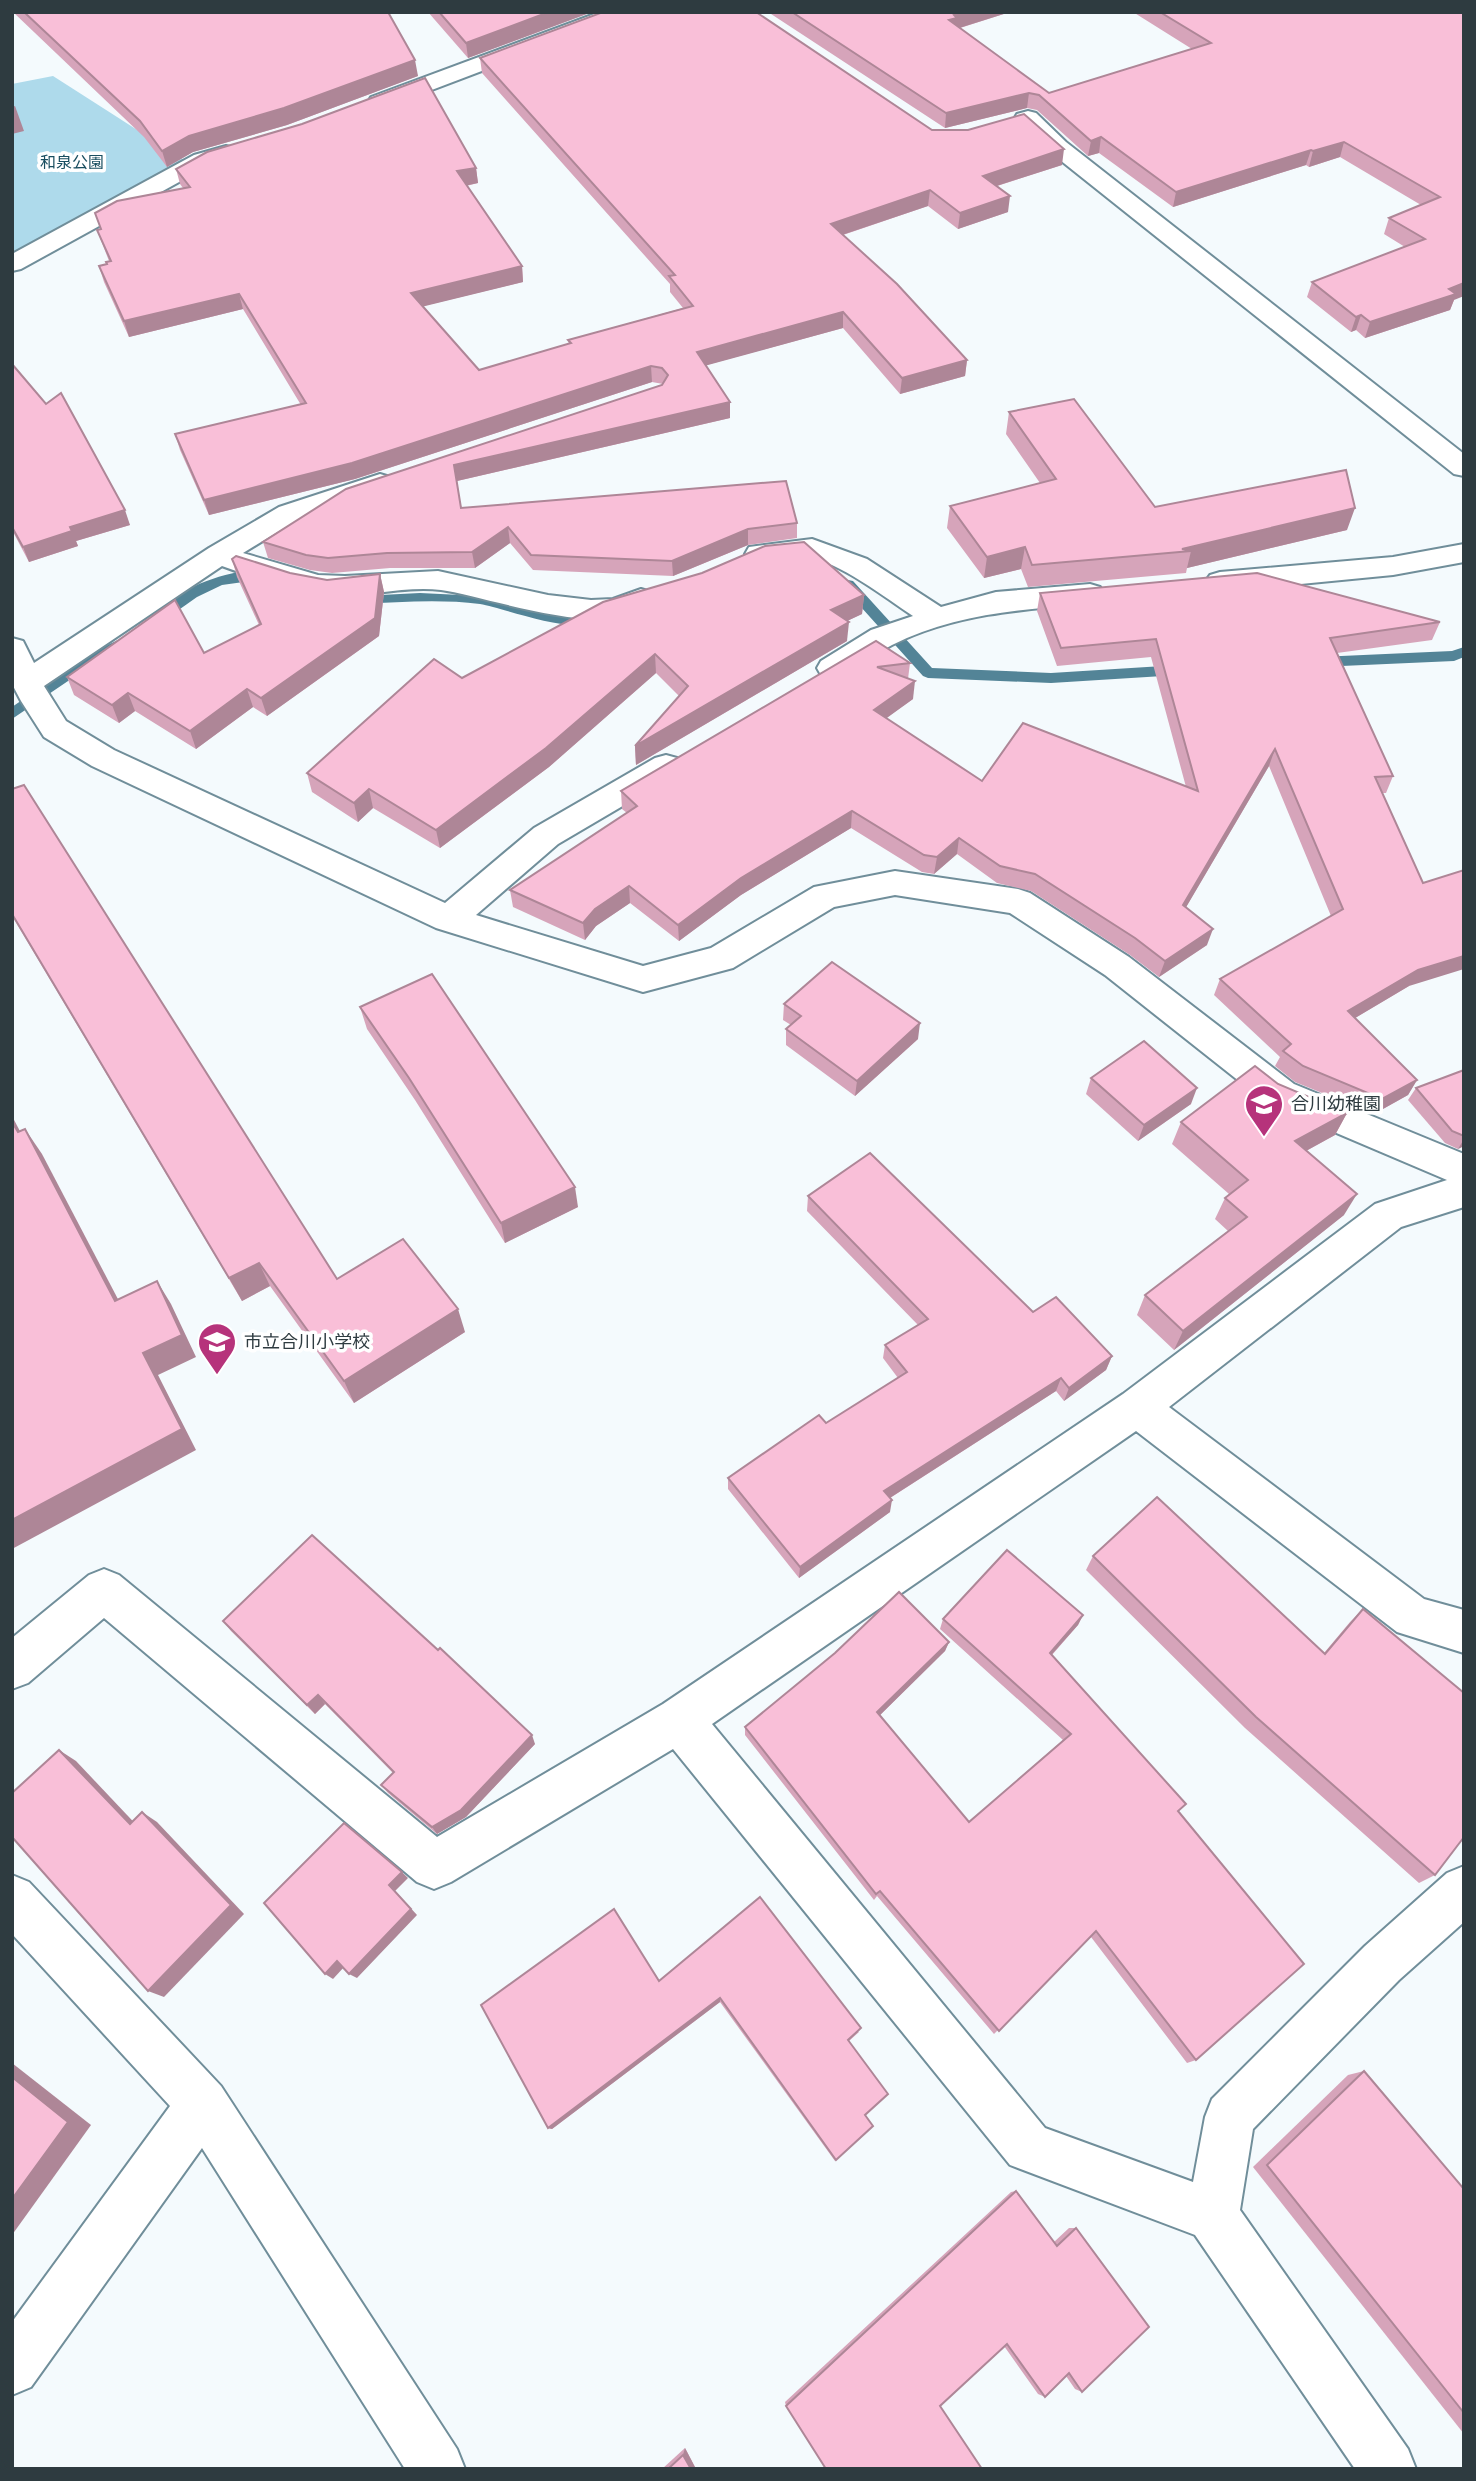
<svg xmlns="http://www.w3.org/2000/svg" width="1476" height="2481" viewBox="0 0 1476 2481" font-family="'Fira Sans Condensed','Noto Sans JP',sans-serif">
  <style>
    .green { fill: #aedaeb }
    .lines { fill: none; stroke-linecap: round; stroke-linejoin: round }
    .stream { fill: #538497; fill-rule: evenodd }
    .minor-casing { stroke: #708e9a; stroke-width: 4 }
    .minor { fill: #fff; fill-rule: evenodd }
    .wall { fill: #d6a4ba }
    .shaded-wall { fill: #ae8697 }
    .building { fill: #f9bfd8; stroke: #ae8697; stroke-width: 2 }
    .labels { text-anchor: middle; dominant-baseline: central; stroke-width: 7; stroke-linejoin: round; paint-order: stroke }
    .far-park-label { font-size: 16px; fill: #194e60; stroke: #fff }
    .poi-label { font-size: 18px; fill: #2e3b40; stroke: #fff; text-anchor: start }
  </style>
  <rect width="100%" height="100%" fill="#f4fafd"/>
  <!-- green -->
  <polygon class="green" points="53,76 192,165 12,264 12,84"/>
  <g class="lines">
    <!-- stream -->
    <g class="stream">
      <path d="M244,571l14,1 7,4 -7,4 -36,5 -25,12 -34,24h-10l-2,-3c21,-26 61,-42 93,-47z"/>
      <polygon points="848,580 853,581 932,668 1051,673 1179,665 1186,670 1179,675 1051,683 928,678 923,676 843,587 841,584"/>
      <path d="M420,593l61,3 70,19h42l7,4c-20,19 -95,-11 -120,-15 -39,-5 -80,-2 -119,0l-7,-4 7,-4z"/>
      <polygon points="118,640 125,645 123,648 99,660 12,719 12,707 89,654"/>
      <polygon points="1464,647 1464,657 1454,661 1319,667 1312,662 1319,657 1452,651"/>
    </g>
    <defs>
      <g id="minor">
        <polygon points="600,12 630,12 627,16 387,107 371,107 368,102 371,97"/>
        <polygon points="1028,111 1036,113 1066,142 1464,454 1464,476 1454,474 1050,152 1014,119 1017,114"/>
        <polygon points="226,146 234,148 238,153 234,158 210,165 21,269 12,271 12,254 194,155"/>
        <path d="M380,474l10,3 4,6 -4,6 -91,30 -56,34 75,22 27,1 93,-5 110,24 43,5 22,-1 28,-10 10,3 5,7c-31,48 -169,-3 -215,-9 -35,-4 -70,6 -106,6 -39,-1 -76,-17 -113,-30l-178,120 22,35 48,29 331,153 89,-75 121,-70 11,-3 11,3 5,8 -5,8 -119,70 -82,71 167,51 68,-18 103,-61 81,-16 123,18 12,4 99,64 165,127 170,70v53l-63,20 -232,180 255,192 40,11v43l-67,-21 -261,-201 -424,293 333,404 148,54 12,-65 7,-18 153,-153 82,-73 17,-7v56l-65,58 -146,149 -13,81 168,239 8,20h-61l-160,-234 -185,-70 -337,-416 -222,133 -17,7 -17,-7 -313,-264 -76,65 -16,6v-51l77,-63 15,-6 15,6 318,262 226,-133 460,-310 252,-190 72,-24 -179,-76 -163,-129 -95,-62 -115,-18 -61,12 -101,61 -90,24 -207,-64 -344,-162 -48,-29 -23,-36 -9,-17v-46l11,3 11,22 175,-115 70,-41z"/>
        <path d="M812,539l55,20 74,48 55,-15 94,-8 10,3 5,7 -5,7 -10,3c-67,5 -137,10 -198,41 -22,11 -44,38 -71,30l-4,-7 4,-7 50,-31 42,-14c-26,-17 -76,-56 -105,-58 -20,-2 -39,8 -59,3l-4,-7 4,-7z"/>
        <polygon points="1464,544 1464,562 1393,575 1220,592 1210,589 1205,582 1210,575 1220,572 1393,557"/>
        <polygon points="12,1875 29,1882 221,2086 457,2449 465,2469 405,2469 202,2148 31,2387 12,2395 12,2322 170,2106 12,1934"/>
      </g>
    </defs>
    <!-- minor casing -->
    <use href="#minor" class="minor-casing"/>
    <!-- minor -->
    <use href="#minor" class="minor"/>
  </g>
  <!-- wall -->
  <g class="wall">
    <polygon points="13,12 388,12 418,76 287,125 193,152 167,167 144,137"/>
    <polygon points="428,12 592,12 468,58"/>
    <polygon points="768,12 1010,12 960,28 1049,93 1192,49 1133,12 1464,12 1454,300 1450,310 1365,338 1356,330 1351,332 1307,297 1312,282 1405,247 1384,234 1389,218 1421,205 1340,157 1309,167 1306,165 1173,207 1099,153 1088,156 1037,110 1027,108 945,128"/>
    <polygon points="480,58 932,130 1062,165 997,186 1008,212 958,229 928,206 843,235 967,360 965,376 900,394 843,328 706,365 730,402 730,418 457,481 461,508 797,523 797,538 748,545 673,576 533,570 510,543 475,568 390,568 332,573 310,570 268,558 263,542 663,384 652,382 355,479 209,515 180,450 175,434 301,405 243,309 129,337 104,282 99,266 107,264 109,261 97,230 183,188 180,184 176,169 476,168 478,183 466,186 522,266 523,282 423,306 479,370 569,344 568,340 683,308 670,292 670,284 482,73"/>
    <polygon points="12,364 130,525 76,541 78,546 29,562 12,530"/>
    <polygon points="1009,412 1155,507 1347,530 1187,568 1186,573 1028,587 1021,569 984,578 947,528 950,506 1040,483 1006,434"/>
    <polygon points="232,559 290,573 327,580 380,574 384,592 379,636 267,716 253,707 196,749 135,711 119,723 74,695 67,677 204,653 259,625 237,577"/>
    <polygon points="1040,593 1440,622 1432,640 1337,653 1393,776 1386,793 1382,793 1409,986 1355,1018 1417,1080 1408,1095 1374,1114 1295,1082 1275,1066 1280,1057 1214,995 1220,979 1331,916 1269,766 1186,907 1207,945 1159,977 1130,955 1031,891 997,883 957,854 934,874 922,872 851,828 741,895 679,941 630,903 596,926 585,940 513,907 510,890 627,813 622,809 621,791 876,641 910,663 908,679 913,699 886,718 982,781 1186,787 1151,657 1057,666 1037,611"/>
    <polygon points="864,595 862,614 847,621 847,641 636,765 635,746 679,696 656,673 549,767 440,848 373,808 358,822 312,792 307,773 462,678"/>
    <polygon points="12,789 337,1279 465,1332 354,1403 270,1286 242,1301 12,916"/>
    <polygon points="784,1004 918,1039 855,1096 786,1045 786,1029 791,1025 783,1020"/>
    <polygon points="360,1007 578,1207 505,1243 415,1100 367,1029"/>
    <polygon points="1464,1070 1464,1146 1458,1149 1445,1143 1408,1100 1416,1088"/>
    <polygon points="1091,1078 1191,1104 1138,1141 1086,1094"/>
    <polygon points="1278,1084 1347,1113 1335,1135 1306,1151 1344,1215 1174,1350 1137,1315 1145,1295 1228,1231 1215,1219 1225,1198 1229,1194 1172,1144 1181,1122"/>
    <polygon points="808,1196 1033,1312 1112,1356 1106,1370 1064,1401 1056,1391 890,1498 890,1512 799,1578 728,1489 728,1478 826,1423 898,1378 883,1358 885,1345 918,1325 807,1211"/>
    <polygon points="1093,1556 1324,1653 1350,1622 1363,1609 1435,1875 1419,1883 1245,1728 1086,1570"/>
    <polygon points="1083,1615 1078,1625 1052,1655 1178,1811 1196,2060 1187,2063 1091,1937 994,2034 877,1896 874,1900 745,1735 745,1727 949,1642 945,1651 879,1716 969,1822 1063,1740 940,1629 943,1619"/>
    <polygon points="223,1621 535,1744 466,1817 437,1834 388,1793 381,1785 393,1773 325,1704 315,1714 231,1631"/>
    <polygon points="659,1981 859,2032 849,2041 865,2115 873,2126 835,2161 720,2002 552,2129 548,2128"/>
    <polygon points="1364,2071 1464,2189 1464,2434 1253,2167 1348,2075"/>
    <polygon points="1016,2191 1054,2242 1069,2228 1076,2228 1082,2392 1075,2389 1066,2376 1045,2397 1038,2394 1004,2346 786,2406 785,2402 1011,2192"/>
    <polygon points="685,2448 696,2469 662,2469"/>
  </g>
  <!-- shaded-wall -->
  <g class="shaded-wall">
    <polygon points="549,12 592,12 468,58 466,43"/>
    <polygon points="963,12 1010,12 956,29 949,20 954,15"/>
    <polygon points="415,60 418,76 287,125 193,152 167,167 162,151 189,136"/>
    <polygon points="1029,93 1027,108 945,128 946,113"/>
    <polygon points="15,106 24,131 12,134 12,107"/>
    <polygon points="1101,137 1099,153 1088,156 1091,141"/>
    <polygon points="1344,142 1340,157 1309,167 1313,151"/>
    <polygon points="1064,149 1062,165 981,191 983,176"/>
    <polygon points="1311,150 1306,165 1173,207 1176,192"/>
    <polygon points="476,168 478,183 459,187 457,171"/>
    <polygon points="930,190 928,206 830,239 831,224"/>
    <polygon points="1010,196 1008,212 958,229 960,213"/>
    <polygon points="522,266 523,282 413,309 411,293"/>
    <polygon points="1464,283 1464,296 1454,300 1450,310 1365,338 1370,322"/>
    <polygon points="239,294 243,309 129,337 124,321"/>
    <polygon points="843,312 843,328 697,368 697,352"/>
    <polygon points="1361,315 1356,330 1351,332 1356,317"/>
    <polygon points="967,360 965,376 900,394 902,378"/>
    <polygon points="651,366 652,382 355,479 209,515 204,500"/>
    <polygon points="730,402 730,418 457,481 454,465"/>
    <polygon points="1355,508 1347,530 1187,568 1191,551 1182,549"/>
    <polygon points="125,510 130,525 76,541 78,546 29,562 23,547 70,527"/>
    <polygon points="508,527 510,543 475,568 472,552"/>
    <polygon points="748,529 748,545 673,576 672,561"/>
    <polygon points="1025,547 1021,569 984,578 987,557"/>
    <polygon points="380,574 384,592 379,636 267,716 261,698"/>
    <polygon points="864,595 862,614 830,629 831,610"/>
    <polygon points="849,622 847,641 636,765 635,746"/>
    <polygon points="655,654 656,673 549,767 440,848 436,830"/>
    <polygon points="915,681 913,699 873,728 874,710"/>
    <polygon points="247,689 253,707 196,749 190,731"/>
    <polygon points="128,693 135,711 119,723 112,705"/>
    <polygon points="1275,749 1269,766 1178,921 1183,905"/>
    <polygon points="369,789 373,808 358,822 354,803"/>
    <polygon points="852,811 851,828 741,895 679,941 678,925 741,878"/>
    <polygon points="959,838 957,854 934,874 937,857"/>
    <polygon points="629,886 630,903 596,926 585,940 583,923 595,909"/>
    <polygon points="1213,929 1207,945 1159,977 1165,961"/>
    <polygon points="1464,956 1464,969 1409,986 1340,1027 1348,1011 1418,970"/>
    <polygon points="920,1023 918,1039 855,1096 857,1081"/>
    <polygon points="1417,1080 1408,1095 1374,1114 1382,1099"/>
    <polygon points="1197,1088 1191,1104 1138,1141 1144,1125"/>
    <polygon points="1347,1113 1335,1135 1284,1163 1295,1141"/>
    <polygon points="12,1116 34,1158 18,1132 12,1122"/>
    <polygon points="25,1129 42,1154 131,1324 115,1301"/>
    <polygon points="1464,1139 1464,1146 1458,1149"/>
    <polygon points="575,1187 578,1207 505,1243 501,1223"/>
    <polygon points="1357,1194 1344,1215 1174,1350 1183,1331"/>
    <polygon points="259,1263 270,1286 242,1301 229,1278"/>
    <polygon points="157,1281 171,1304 196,1357 158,1375 196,1450 12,1549 12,1520 143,1353"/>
    <polygon points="458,1309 465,1332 354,1403 344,1381"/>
    <polygon points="1112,1356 1106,1370 1064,1401 1069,1388"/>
    <polygon points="1061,1378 1056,1391 882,1503 884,1491"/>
    <polygon points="892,1500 890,1512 799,1578 800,1567"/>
    <polygon points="1083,1615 1078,1625 1045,1662 1050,1653"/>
    <polygon points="949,1642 945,1651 874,1721 877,1712"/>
    <polygon points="318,1695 325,1704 315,1714 307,1705"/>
    <polygon points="532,1735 535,1744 466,1817 437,1834 432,1827"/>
    <polygon points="59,1750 76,1761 145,1834 130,1824"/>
    <polygon points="142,1812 157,1822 244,1914 164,1997 148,1991"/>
    <polygon points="402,1872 408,1878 395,1891 417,1915 357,1978 349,1974 389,1885"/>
    <polygon points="337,1961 345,1966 333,1979 325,1974"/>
    <polygon points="720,1998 720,2002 552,2129 548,2128"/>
    <polygon points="12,2063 91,2125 12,2235"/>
    <polygon points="685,2448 696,2469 691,2469 683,2455"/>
  </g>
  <!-- building -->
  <g class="building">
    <polygon points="24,12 388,12 415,60 284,108 189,136 162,151 140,121"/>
    <polygon points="439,12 549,12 466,43"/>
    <polygon points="603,12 756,12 932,130 968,130 1024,114 1064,149 983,176 1010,196 960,213 930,190 831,224 897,284 967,360 902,378 843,312 697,352 730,402 454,465 461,508 786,481 797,523 748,529 672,561 531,555 508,527 472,552 387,553 328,558 306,555 263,542 346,489 662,385 668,375 662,368 651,366 352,463 204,500 175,434 306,403 239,294 124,321 99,266 107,264 106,262 111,261 97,230 101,229 95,213 117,201 190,187 176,169 207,152 302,124 425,78 476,168 457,171 522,266 411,293 479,370 571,343 568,340 693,306 669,276 675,275 480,58"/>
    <polygon points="792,12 963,12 954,15 957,18 949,20 1049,93 1211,43 1160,12 1464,12 1464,283 1449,289 1456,294 1370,322 1361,315 1356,317 1312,282 1425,239 1389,218 1440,197 1344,142 1313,151 1311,150 1176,192 1101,137 1091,141 1039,95 1029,93 946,113"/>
    <polygon points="12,364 46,404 61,393 125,510 70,527 72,531 23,547 12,527"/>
    <polygon points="1074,399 1155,507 1346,470 1355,508 1182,549 1191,551 1032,565 1025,547 987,557 950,506 1056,479 1009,412"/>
    <polygon points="804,542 864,595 831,610 849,622 635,746 688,686 655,654 546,748 436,830 369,789 354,803 307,773 434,659 462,678 603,602 702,573 765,546"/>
    <polygon points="236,556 290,573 327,580 380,574 375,618 261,698 247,689 190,731 128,693 112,705 67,677 175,600 204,653 261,624 232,559"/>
    <polygon points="1257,573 1440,622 1330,638 1393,776 1375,777 1423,883 1464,870 1464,956 1418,970 1348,1011 1417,1080 1382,1099 1303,1066 1283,1051 1291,1044 1220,979 1343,909 1275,749 1183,905 1213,929 1165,961 1135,938 1035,874 1000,866 959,838 937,857 924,855 852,811 741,878 678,925 629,886 595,909 583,923 510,890 637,806 621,791 876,641 910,663 877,667 915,681 874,710 982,781 1023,723 1198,791 1156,639 1061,648 1040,593"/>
    <polygon points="24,785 337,1279 403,1239 458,1309 344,1381 259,1263 229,1278 12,914 12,789"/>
    <polygon points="832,962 920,1023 857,1081 786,1029 801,1016 784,1004"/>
    <polygon points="432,974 575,1187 501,1223 409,1078 360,1007"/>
    <polygon points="1144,1041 1197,1088 1144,1125 1091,1078"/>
    <polygon points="1255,1066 1278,1084 1347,1113 1295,1141 1357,1194 1183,1331 1145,1295 1247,1217 1225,1198 1248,1180 1181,1122"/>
    <polygon points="1464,1070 1464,1136 1452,1131 1416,1088"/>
    <polygon points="12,1122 18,1132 25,1129 115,1301 157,1281 182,1335 143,1353 182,1429 12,1520"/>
    <polygon points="870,1153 1033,1312 1056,1297 1112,1356 1069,1388 1061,1378 884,1491 892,1500 800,1567 728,1478 819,1415 826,1423 907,1372 885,1345 928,1319 808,1196"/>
    <polygon points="1157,1497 1325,1654 1363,1609 1464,1693 1464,1837 1435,1875 1256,1717 1093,1556"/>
    <polygon points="312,1535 438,1650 440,1648 532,1735 461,1810 432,1827 381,1785 394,1772 318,1695 307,1705 223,1621"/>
    <polygon points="1007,1550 1083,1615 1050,1653 1186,1804 1178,1811 1304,1964 1196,2060 1096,1931 999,2031 880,1891 876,1894 745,1727 835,1653 899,1592 949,1642 877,1712 969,1822 1071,1734 943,1619"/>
    <polygon points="59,1750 130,1824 142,1812 231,1905 148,1991 12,1837 12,1793"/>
    <polygon points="344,1823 402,1872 389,1885 411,1909 349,1974 337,1961 325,1974 264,1903"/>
    <polygon points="760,1897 861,2028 848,2040 888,2094 865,2115 873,2126 836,2160 720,1998 548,2128 481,2005 614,1909 659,1981"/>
    <polygon points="1364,2071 1464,2189 1464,2413 1267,2165"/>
    <polygon points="12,2077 68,2122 12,2199"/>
    <polygon points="1016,2191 1057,2246 1076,2228 1149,2327 1082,2392 1069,2373 1045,2397 1007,2344 940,2406 982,2469 826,2469 786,2406"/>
    <polygon points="683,2455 691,2469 668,2469"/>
  </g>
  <!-- icons -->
  <defs>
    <symbol id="school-pin" viewBox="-11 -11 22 30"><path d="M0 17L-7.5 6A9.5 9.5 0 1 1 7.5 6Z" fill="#b6337b" stroke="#fff"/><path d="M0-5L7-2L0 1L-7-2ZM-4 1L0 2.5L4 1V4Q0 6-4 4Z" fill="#fff"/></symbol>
  </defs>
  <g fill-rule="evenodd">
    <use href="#school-pin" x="1242" y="1082" width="44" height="60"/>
    <use href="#school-pin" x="195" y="1320" width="44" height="60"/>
  </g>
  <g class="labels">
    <!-- far-park labels -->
    <g class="far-park-label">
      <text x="72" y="162">和泉公園</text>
    </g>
    <!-- poi labels -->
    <g class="poi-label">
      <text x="1291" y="1104">合川幼稚園</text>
      <text x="244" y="1342">市立合川小学校</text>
    </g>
  </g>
  <!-- border -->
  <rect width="1476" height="2481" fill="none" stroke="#2e3b40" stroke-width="28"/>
</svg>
